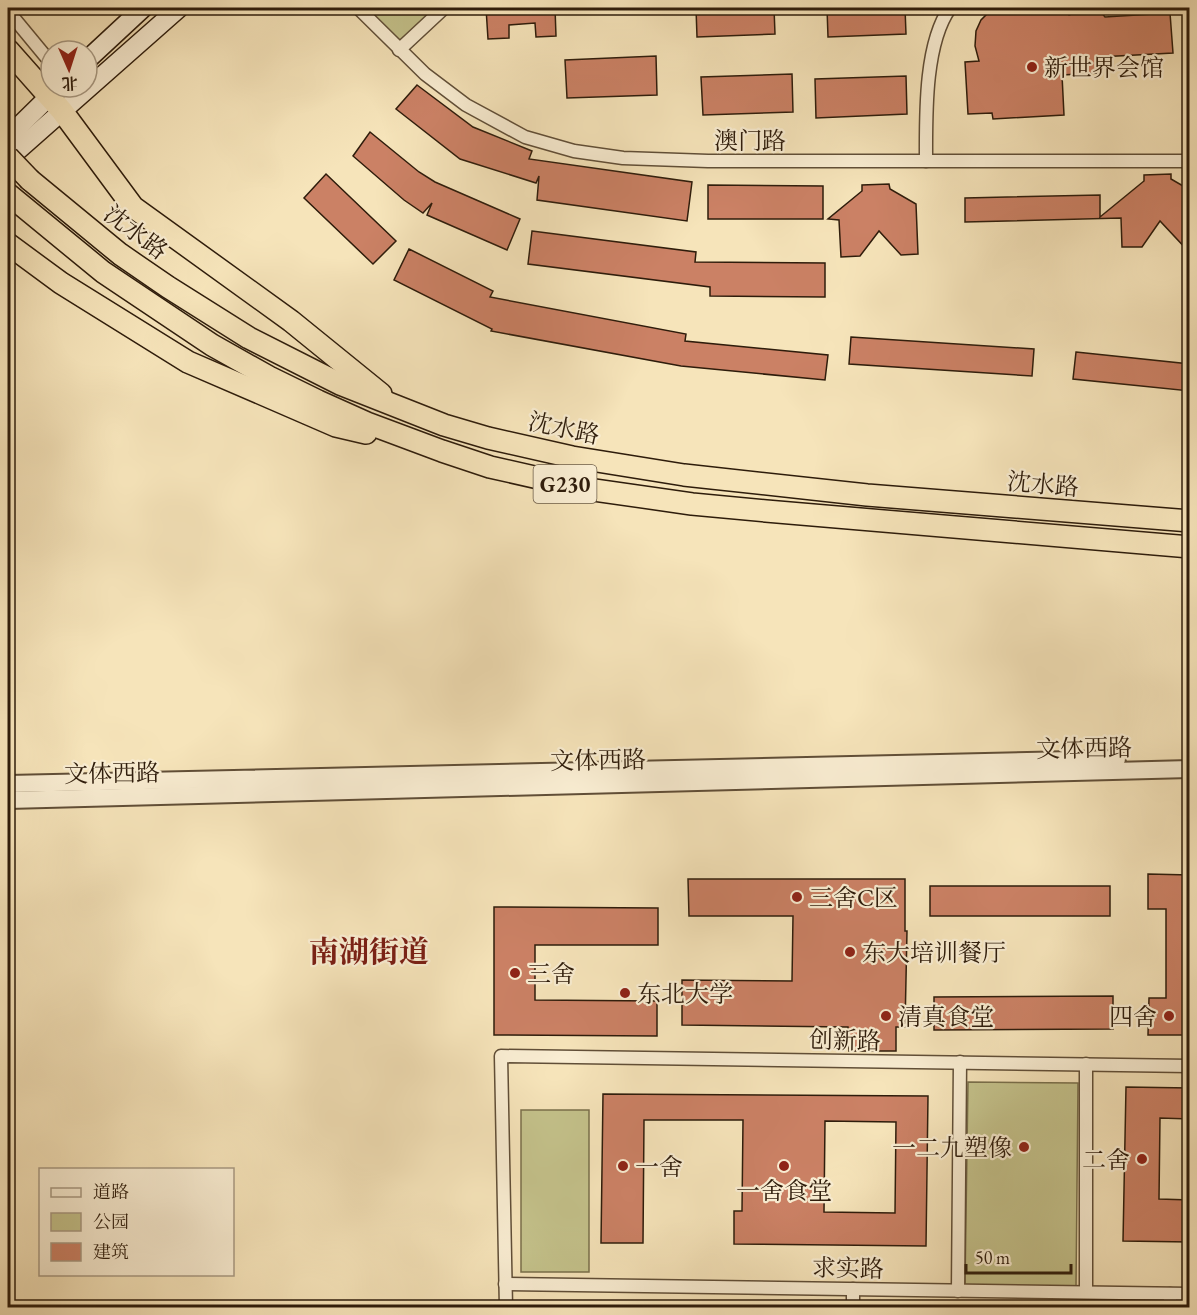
<svg xmlns="http://www.w3.org/2000/svg" width="1197" height="1315" viewBox="0 0 1197 1315" font-family="'EB Garamond','Noto Serif SC',serif">
  <style>
    .green { fill: #c4c28b; stroke: #796f4b; stroke-width: 1.5 }
    .building { fill: #cb8165; stroke: #2e1c0b; stroke-width: 1.5; fill-rule: evenodd }
    .lines { fill: none; stroke-linecap: round; stroke-linejoin: round }
    .minor-casing { stroke: #604e37; stroke-width: 15 }
    .tertiary-casing { stroke: #604e37; stroke-width: 20 }
    .secondary-casing { stroke: #2e1c0b; stroke-width: 21 }
    .trunk-casing { stroke: #2e1c0b; stroke-width: 24 }
    .minor { stroke: #f9edd2; stroke-width: 12 }
    .tertiary { stroke: #f9edd2; stroke-width: 16 }
    .secondary { stroke: #f9edd2; stroke-width: 18 }
    .trunk { stroke: #f6e4ba; stroke-width: 21 }
    .trunk-bridge-casing { stroke: #2e1c0b; stroke-width: 24; stroke-linecap: butt }
    .trunk-bridge { stroke: #f6e4ba; stroke-width: 21 }
    .poi-dot { fill: #8f2418; stroke: #f9edd2; stroke-width: 2 }
    .labels { text-anchor: middle; dominant-baseline: central; stroke-width: 4.5; stroke-linejoin: round; paint-order: stroke }
    .shield { fill: #f9edd2; stroke: #6b5b47; stroke-width: 1.5 }
    .shield-label { font-size: 22px; font-weight: bold; fill: #2e1c0b }
    .poi-label { font-size: 24px; fill: #2e1c0b; stroke: #f9edd2; text-anchor: start }
    .street-label { font-size: 24px; fill: #2e1c0b; stroke: #f9edd2 }
    .district-label { font-size: 30px; font-weight: bold; fill: #7a1f14; stroke: #f9edd2 }
  </style>
  <rect width="100%" height="100%" fill="#f6e4ba"/>
  <filter id="stains"><feTurbulence type="fractalNoise" baseFrequency=".00333" numOctaves="4"/><feColorMatrix values="0 0 0 0 .2 0 0 0 0 .09 0 0 0 0 .02 0 0 0 .5 -.17"/></filter>
  <radialGradient id="worn" r=".72"><stop offset=".6" stop-color="#630" stop-opacity="0"/><stop offset="1" stop-color="#630" stop-opacity=".3"/></radialGradient>
  <!-- green -->
  <g class="green">
    <polygon points="358,8 444,8 399,50"/>
    <polygon points="968,1082 1078,1083 1076,1287 965,1286"/>
    <rect x="521" y="1110" width="68" height="162"/>
  </g>
  <!-- building -->
  <g class="building">
    <polygon points="486,8 555,8 556,36 536,37 535,23 509,25 509,38 488,39"/>
    <polygon points="696,8 774,8 775,34 697,37"/>
    <polygon points="827,8 905,8 906,34 828,37"/>
    <polygon points="996,8 1063,8 1069,15 1085,10 1093,9 1101,12 1105,17 1170,13 1173,53 1099,57 1099,73 1062,75 1064,115 993,119 992,113 968,114 965,62 979,61 975,46 976,31 981,20 991,10"/>
    <polygon points="656,56 657,95 567,98 565,60"/>
    <polygon points="792,74 793,112 703,115 701,77"/>
    <polygon points="906,76 907,114 816,118 815,79"/>
    <polygon points="417,85 473,127 532,151 529,159 692,182 687,221 537,200 539,176 536,183 460,159 396,109"/>
    <polygon points="370,132 419,172 435,182 520,219 507,250 427,215 432,203 423,213 404,200 353,156"/>
    <polygon points="326,174 396,241 373,264 304,198"/>
    <polygon points="1171,174 1171,179 1190,190 1190,253 1160,221 1142,247 1122,247 1121,218 965,222 965,198 1100,195 1100,217 1144,181 1144,175"/>
    <polygon points="889,184 890,189 916,204 918,254 901,255 879,231 860,256 841,257 839,220 828,219 862,191 862,185"/>
    <polygon points="708,185 823,186 823,219 708,219"/>
    <polygon points="532,231 696,252 695,262 825,263 825,297 710,296 710,287 528,264"/>
    <polygon points="409,249 493,291 490,297 686,334 685,341 828,355 825,380 681,366 491,331 492,329 394,280"/>
    <polygon points="851,337 1034,349 1032,376 849,364"/>
    <polygon points="1076,352 1190,364 1190,391 1073,379"/>
    <polygon points="1148,874 1190,875 1190,1035 1148,1035 1149,998 1166,998 1166,909 1148,909"/>
    <polygon points="688,879 905,879 905,931 907,931 905,1027 896,1027 896,1051 849,1051 848,1027 682,1025 682,980 792,981 793,916 689,916"/>
    <rect x="930" y="886" width="180" height="30"/>
    <polygon points="494,907 658,908 658,945 535,945 535,1000 657,1001 657,1036 494,1035"/>
    <polygon points="1113,996 1113,1029 934,1030 934,997"/>
    <polygon points="1126,1087 1190,1088 1190,1119 1160,1118 1159,1199 1190,1200 1190,1242 1123,1241"/>
    <path d="M603,1094l325,2 -2,150 -192,-2v-33h8l1,-91h-99l-1,123h-42zM825,1121l71,1 -1,91 -71,-1z"/>
  </g>
  <g class="lines">
    <defs>
      <g id="minor">
        <polyline points="358,8 425,74 466,105 525,137 574,151 623,158 708,161 1190,161"/>
        <polyline points="8,11 51,63"/>
        <polyline points="399,50 444,8"/>
        <path d="M926,161c0,-43 -2,-117 24,-153"/>
        <polyline points="1086,1064 1086,1292"/>
        <polyline points="505,1284 1190,1294"/>
        <polyline points="958,1291 960,1062"/>
        <polyline points="506,1308 501,1056 1190,1066"/>
        <polyline points="853,1308 853,1289"/>
        <polyline points="1170,1308 1170,1294"/>
      </g>
      <g id="tertiary">
        <polyline points="8,784 1117,759"/>
        <polyline points="8,800 1190,769"/>
      </g>
      <g id="secondary">
        <polyline points="87,60 143,8"/>
        <polyline points="8,137 59,87"/>
        <polyline points="8,159 179,8"/>
      </g>
      <g id="trunk">
        <polyline points="8,50 62,111 133,207 291,321 381,394"/>
        <polyline points="30,180 120,254 168,287 249,338 340,384 444,425 488,438 572,457 684,475 867,495 1190,521"/>
        <polyline points="8,194 103,272 212,345 269,377 318,401 367,423 442,451 490,467 587,489 692,504 766,511 1190,547"/>
        <polyline points="8,244 61,283 188,362 336,426 366,433"/>
      </g>
    </defs>
    <!-- minor casing -->
    <use href="#minor" class="minor-casing"/>
    <!-- tertiary casing -->
    <use href="#tertiary" class="tertiary-casing"/>
    <!-- secondary casing -->
    <use href="#secondary" class="secondary-casing"/>
    <!-- trunk casing -->
    <use href="#trunk" class="trunk-casing"/>
    <!-- minor -->
    <use href="#minor" class="minor"/>
    <!-- tertiary -->
    <use href="#tertiary" class="tertiary"/>
    <!-- secondary -->
    <use href="#secondary" class="secondary"/>
    <!-- trunk -->
    <use href="#trunk" class="trunk"/>
    <defs>
      <polyline id="trunk-bridge" points="8,157 30,180"/>
    </defs>
    <!-- trunk-bridge casing -->
    <use href="#trunk-bridge" class="trunk-bridge-casing"/>
    <!-- trunk-bridge -->
    <use href="#trunk-bridge" class="trunk-bridge"/>
  </g>
  <!-- markers -->
  <g class="poi-dot">
    <circle cx="1032" cy="67" r="6"/>
    <circle cx="797" cy="897" r="6"/>
    <circle cx="850" cy="952" r="6"/>
    <circle cx="515" cy="973" r="6"/>
    <circle cx="625" cy="993" r="6"/>
    <circle cx="886" cy="1016" r="6"/>
    <circle cx="1169" cy="1016" r="6"/>
    <circle cx="1024" cy="1147" r="6"/>
    <circle cx="1142" cy="1159" r="6"/>
    <circle cx="623" cy="1166" r="6"/>
    <circle cx="784" cy="1166" r="6"/>
  </g>
  <g class="labels">
    <!-- shield labels -->
    <rect class="shield" x="533.5" y="465" width="63" height="38" rx="4.5"/>
    <g class="shield-label">
      <text x="565" y="484">G230</text>
    </g>
    <!-- poi labels -->
    <g class="poi-label">
      <text x="1044" y="67">新世界会馆</text>
      <text x="809" y="897">三舍C区</text>
      <text x="862" y="952">东大培训餐厅</text>
      <text x="527" y="973">三舍</text>
      <text x="637" y="993">东北大学</text>
      <text x="898" y="1016">清真食堂</text>
      <text x="1157" y="1016" text-anchor="end">四舍</text>
      <text x="1012" y="1147" text-anchor="end">一二九塑像</text>
      <text x="1130" y="1159" text-anchor="end">二舍</text>
      <text x="635" y="1166">一舍</text>
      <text x="784" y="1190" text-anchor="middle">一舍食堂</text>
    </g>
    <!-- street labels -->
    <g class="street-label">
      <text x="750" y="140">澳门路</text>
      <text transform="translate(136 232) rotate(37)">沈水路</text>
      <text transform="translate(564 428) rotate(12)">沈水路</text>
      <text transform="translate(1043 484) rotate(5)">沈水路</text>
      <text transform="translate(1084 748) rotate(-1)">文体西路</text>
      <text transform="translate(598 760) rotate(-1)">文体西路</text>
      <text transform="translate(112 773) rotate(-1)">文体西路</text>
      <text transform="translate(845 1040) rotate(1)">创新路</text>
      <text transform="translate(848 1268) rotate(1)">求实路</text>
    </g>
    <!-- district labels -->
    <g class="district-label">
      <text x="369" y="951">南湖街道</text>
    </g>
  </g>
  <!-- margin -->
  <rect width="1197" height="1315" fill="none" stroke="#f6e4ba" stroke-width="30"/>
  <rect x="9" y="9" width="1179" height="1297" fill="none" stroke="#2e1c0b" stroke-width="3"/>
  <rect x="15" y="15" width="1167" height="1285" fill="none" stroke="#2e1c0b" stroke-width="1.5"/>
  <!-- legend -->
  <rect x="39" y="1168" width="195" height="108" fill="#f9edd2" stroke="#a89982" stroke-width="1.5"/>
  <rect x="51" y="1188" width="30" height="9" fill="#f9edd2" stroke="#a89982" stroke-width="1.5"/>
  <text x="93" y="1198" font-size="18" fill="#2e1c0b">道路</text>
  <rect x="51" y="1213" width="30" height="18" fill="#c4c28b" stroke="#a89982" stroke-width="1.5"/>
  <text x="93" y="1228" font-size="18" fill="#2e1c0b">公园</text>
  <rect x="51" y="1243" width="30" height="18" fill="#cb8165" stroke="#a89982" stroke-width="1.5"/>
  <text x="93" y="1258" font-size="18" fill="#2e1c0b">建筑</text>
  <!-- north arrow -->
  <g transform="translate(69 69) rotate(177)"><circle r="28" fill="#f9edd2" stroke="#a89982" stroke-width="1.5"/>
  <path d="M0-4.5L10 22L0 15L-10 22Z" fill="#8f2418"/>
  <text y="-9" font-size="16" font-weight="bold" text-anchor="middle" fill="#2e1c0b">北</text>
  </g>
  <!-- scale -->
  <path d="M966 1264v9h105v-9" fill="none" stroke="#2e1c0b" stroke-width="3"/>
  <text x="975" y="1264" font-size="18" fill="#2e1c0b" stroke="#f9edd2" stroke-width="4.5" paint-order="stroke">50 m</text>
  <rect width="100%" height="100%" filter="url(#stains)"/>
  <rect width="100%" height="100%" fill="url(#worn)"/>
</svg>
